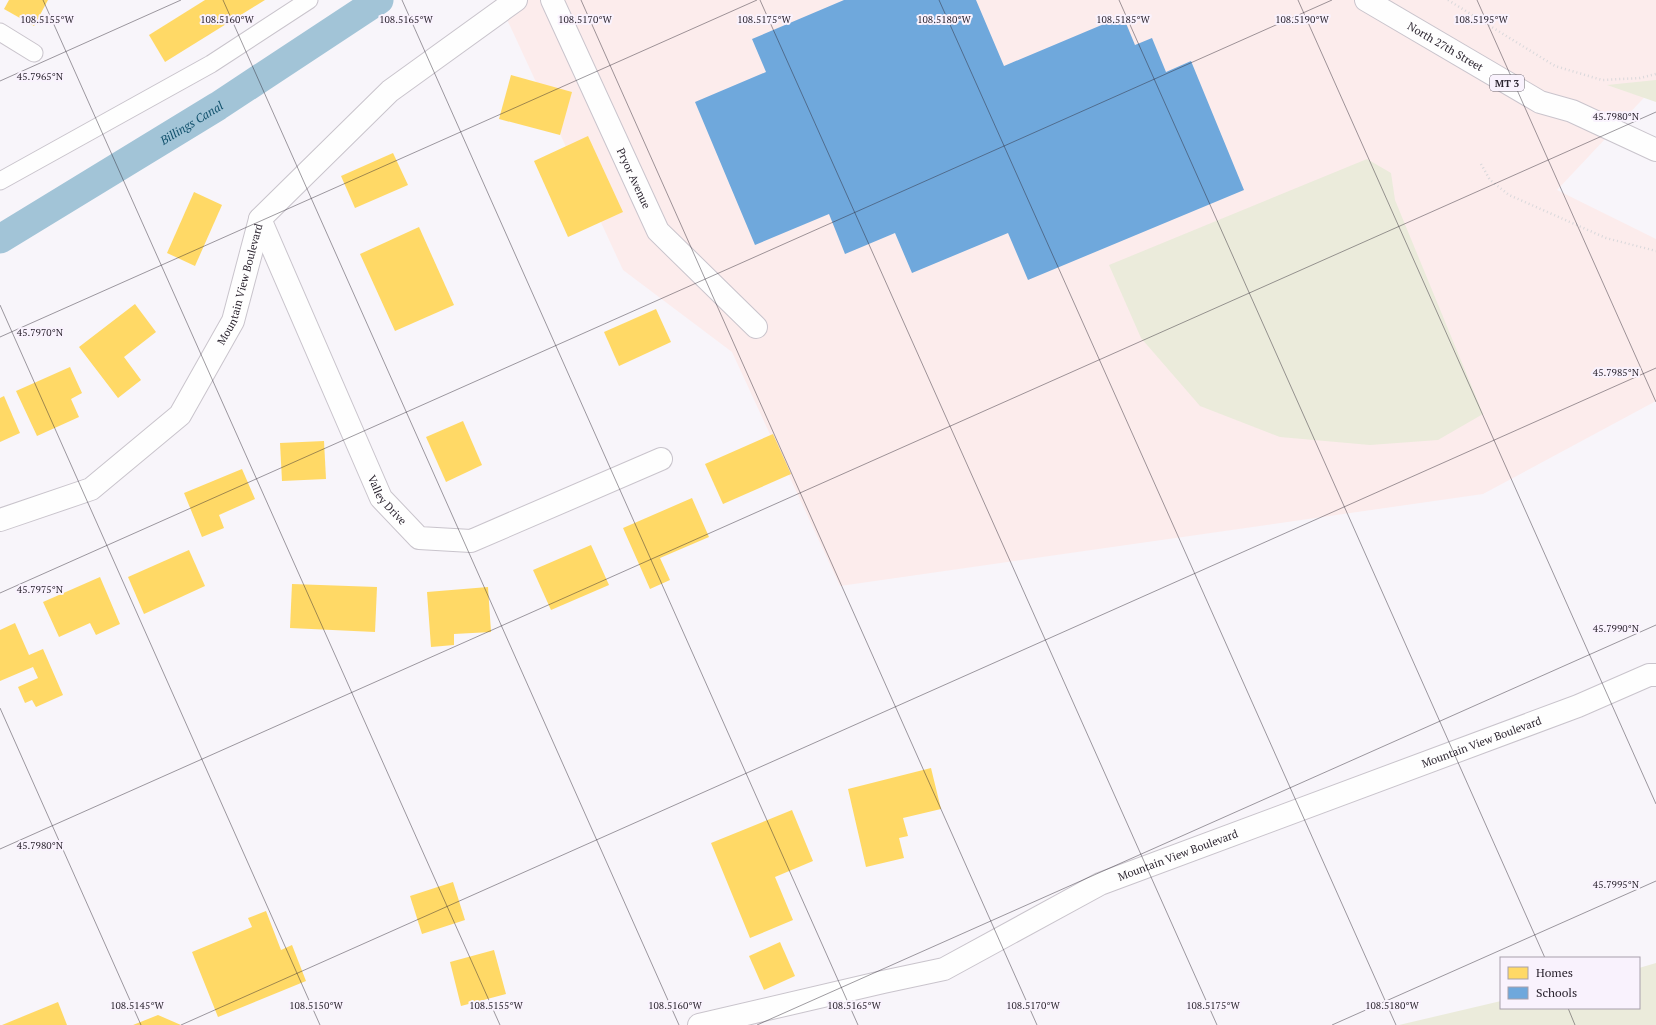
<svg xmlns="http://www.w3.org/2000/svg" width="1656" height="1025" viewBox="0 0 1656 1025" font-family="'PT Serif',serif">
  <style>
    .education { fill: #fcecec }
    .green { fill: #ebebdb }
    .homes { fill: #ffd966 }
    .schools { fill: #6fa8dc }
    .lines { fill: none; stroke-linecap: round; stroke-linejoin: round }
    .canal { stroke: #a2c4d7; stroke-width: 29 }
    .lane-casing { stroke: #c9c4cc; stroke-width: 19 }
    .street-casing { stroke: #c9c4cc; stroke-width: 24 }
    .primary-casing { stroke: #c9c4cc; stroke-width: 24 }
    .path { stroke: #d9d8db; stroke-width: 2.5; stroke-dasharray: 1 3; stroke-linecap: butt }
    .lane { stroke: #fefefe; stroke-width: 17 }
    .street { stroke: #fefefe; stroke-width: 22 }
    .primary { stroke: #fefefe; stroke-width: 22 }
    .ticks { fill: none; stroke: #2b242f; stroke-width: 1; stroke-opacity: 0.45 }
    .labels { text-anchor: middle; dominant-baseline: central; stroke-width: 4; stroke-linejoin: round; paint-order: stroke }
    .shield { fill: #f9f2fd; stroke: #69626d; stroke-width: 1 }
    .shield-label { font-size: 10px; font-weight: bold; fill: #2b242f }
    .street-label { font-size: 11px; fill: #2b242f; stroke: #f9f2fd }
    .water-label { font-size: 12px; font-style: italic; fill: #11516c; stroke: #f9f2fd }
    .ticks-label { font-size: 10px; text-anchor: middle; fill: #2b242f; stroke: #f9f2fd; stroke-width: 4; stroke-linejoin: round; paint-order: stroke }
  </style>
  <rect width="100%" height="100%" fill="#f8f5fa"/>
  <!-- education -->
  <polygon class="education" points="498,0 1656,0 1656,85 1557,190 1656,239 1656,401 1483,494 840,586 732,352 623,270"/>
  <!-- green -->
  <g class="green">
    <polygon points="1656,80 1656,102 1607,85"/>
    <polygon points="1367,159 1391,173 1395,200 1483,414 1438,440 1370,445 1280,437 1200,406 1141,338 1109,265"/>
    <polygon points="1656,963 1656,1025 1399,1025 1501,1001 1501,1008 1639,1008 1639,968"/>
  </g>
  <!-- homes -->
  <g class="homes">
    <polygon points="9,0 48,0 34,26 4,9"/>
    <polygon points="205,0 265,0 165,62 149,35"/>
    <polygon points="511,75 572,92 560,135 499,119"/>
    <polygon points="588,136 623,212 568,237 534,161"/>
    <polygon points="393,153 408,185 355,208 341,176"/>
    <polygon points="194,192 222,205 195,266 167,253"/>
    <polygon points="419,227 454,305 395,331 360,254"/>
    <polygon points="135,304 156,332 124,357 141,380 118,398 79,347"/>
    <polygon points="656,309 671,342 619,366 604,332"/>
    <polygon points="70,367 82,393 71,399 79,417 37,436 16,391"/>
    <polygon points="4,396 20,433 0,442 0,398"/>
    <polygon points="463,421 482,465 446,482 426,437"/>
    <polygon points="773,434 791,474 723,504 705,464"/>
    <polygon points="324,441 326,479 282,481 280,443"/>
    <polygon points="242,469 255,499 219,515 224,528 202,537 184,493"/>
    <polygon points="692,498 709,537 660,558 670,580 650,589 623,528"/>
    <polygon points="591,545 609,585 551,610 533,570"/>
    <polygon points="189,550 205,586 144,614 128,577"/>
    <polygon points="100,577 120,624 96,635 90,623 59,637 43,602"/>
    <polygon points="292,584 377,587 375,632 290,628"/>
    <polygon points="488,587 491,632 454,634 454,645 431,647 427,592"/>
    <polygon points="15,623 29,655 43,649 63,695 36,707 32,700 25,703 18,687 38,678 33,667 0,681 0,630"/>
    <polygon points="931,768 941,809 903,818 908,836 899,838 904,858 866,867 848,789"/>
    <polygon points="792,810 813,861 775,877 793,920 750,938 711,843"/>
    <polygon points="453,882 465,920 422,934 410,896"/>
    <polygon points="266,911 281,950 292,945 306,981 218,1017 192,952 252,927 248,918"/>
    <polygon points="780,942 795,976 764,990 749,956"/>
    <polygon points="494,950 506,994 461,1006 450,962"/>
    <polygon points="58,1002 67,1025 2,1025"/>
    <polygon points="158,1015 181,1025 133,1025"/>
  </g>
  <!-- schools -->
  <polygon class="schools" points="844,0 976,0 1004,66 1123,16 1135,45 1152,38 1166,72 1191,61 1244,190 1028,280 1008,233 912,273 895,233 845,254 829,214 755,245 695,102 766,72 752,39"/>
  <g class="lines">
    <!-- canal -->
    <path class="canal" id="s1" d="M0,239l218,-133 161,-106"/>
    <defs>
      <g id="lane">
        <polyline points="0,32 34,53"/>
        <polyline points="0,181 211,64 309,0"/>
      </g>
      <g id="street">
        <path id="s2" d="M552,0l106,231 98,96"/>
        <path id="s3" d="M260,219l121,279 38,40 52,3 190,-82"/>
        <path id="s4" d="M0,520l91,-31 89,-74 53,-94 27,-102 130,-128 126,-91"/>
        <path id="s5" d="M699,1025l184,-43 61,-13 156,-85 478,-178 71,-31h7"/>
      </g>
      <g id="primary">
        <path id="s6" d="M1366,0l174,102 32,9 84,39"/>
      </g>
    </defs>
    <!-- lane casing -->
    <use href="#lane" class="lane-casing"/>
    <!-- street casing -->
    <use href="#street" class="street-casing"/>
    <!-- primary casing -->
    <use href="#primary" class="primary-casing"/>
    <!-- path -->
    <g class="path">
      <polyline points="1448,0 1555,66 1602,80 1640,78 1656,74"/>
      <polyline points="1481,164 1490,180 1509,195 1606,238 1656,251"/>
    </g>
    <!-- lane -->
    <use href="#lane" class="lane"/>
    <!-- street -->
    <use href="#street" class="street"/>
    <!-- primary -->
    <use href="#primary" class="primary"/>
  </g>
  <!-- ticks -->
  <path class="ticks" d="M43,0l457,1025M223,0l456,1025M402,0l456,1025M581,0l456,1025M760,0l457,1025M939,0l457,1025M1119,0l426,958M1298,0l358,804M1477,0l179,402M0,81l181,-81M0,305l320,720M0,337l757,-337M0,593l1332,-593M0,708l141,317M0,849l1656,-737M1568,1008l7,17M181,1025l1475,-657M757,1025l899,-400M1332,1025l324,-144"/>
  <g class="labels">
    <!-- shield labels -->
    <rect class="shield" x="1490" y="75" width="34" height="16" rx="3"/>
    <g class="shield-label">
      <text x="1507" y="83">MT 3</text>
    </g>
    <!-- street labels -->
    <g class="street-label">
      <text stroke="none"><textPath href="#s6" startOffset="92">North 27th Street</textPath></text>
      <text stroke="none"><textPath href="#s2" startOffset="196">Pryor Avenue</textPath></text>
      <text stroke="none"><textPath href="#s4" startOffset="357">Mountain View Boulevard</textPath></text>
      <text stroke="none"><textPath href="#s3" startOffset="309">Valley Drive</textPath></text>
      <text stroke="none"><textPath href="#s5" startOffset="836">Mountain View Boulevard</textPath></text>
      <text stroke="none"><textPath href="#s5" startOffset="512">Mountain View Boulevard</textPath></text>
    </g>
    <!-- water labels -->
    <g class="water-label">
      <text stroke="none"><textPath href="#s1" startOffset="224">Billings Canal</textPath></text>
    </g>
  </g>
  <g class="ticks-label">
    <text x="47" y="23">108.5155°W</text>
    <text x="227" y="23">108.5160°W</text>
    <text x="406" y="23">108.5165°W</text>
    <text x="585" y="23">108.5170°W</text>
    <text x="764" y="23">108.5175°W</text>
    <text x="944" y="23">108.5180°W</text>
    <text x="1123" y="23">108.5185°W</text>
    <text x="1302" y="23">108.5190°W</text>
    <text x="1481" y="23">108.5195°W</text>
    <text x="40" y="80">45.7965°N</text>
    <text x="1616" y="120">45.7980°N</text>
    <text x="40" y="336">45.7970°N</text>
    <text x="1616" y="376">45.7985°N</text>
    <text x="40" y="593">45.7975°N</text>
    <text x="1616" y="632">45.7990°N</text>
    <text x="40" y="849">45.7980°N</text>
    <text x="1616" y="888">45.7995°N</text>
    <text x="137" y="1009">108.5145°W</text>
    <text x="316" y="1009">108.5150°W</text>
    <text x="496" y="1009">108.5155°W</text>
    <text x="675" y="1009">108.5160°W</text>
    <text x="854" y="1009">108.5165°W</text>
    <text x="1033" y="1009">108.5170°W</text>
    <text x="1213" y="1009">108.5175°W</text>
    <text x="1392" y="1009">108.5180°W</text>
  </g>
  <!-- legend -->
  <rect x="1500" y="957" width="140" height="52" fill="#f9f2fd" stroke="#a7a0ab"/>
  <rect x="1508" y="967" width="20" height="12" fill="#ffd966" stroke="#a7a0ab"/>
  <text x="1536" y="977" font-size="12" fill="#2b242f">Homes</text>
  <rect x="1508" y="987" width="20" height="12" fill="#6fa8dc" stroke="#a7a0ab"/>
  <text x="1536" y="997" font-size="12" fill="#2b242f">Schools</text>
</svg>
